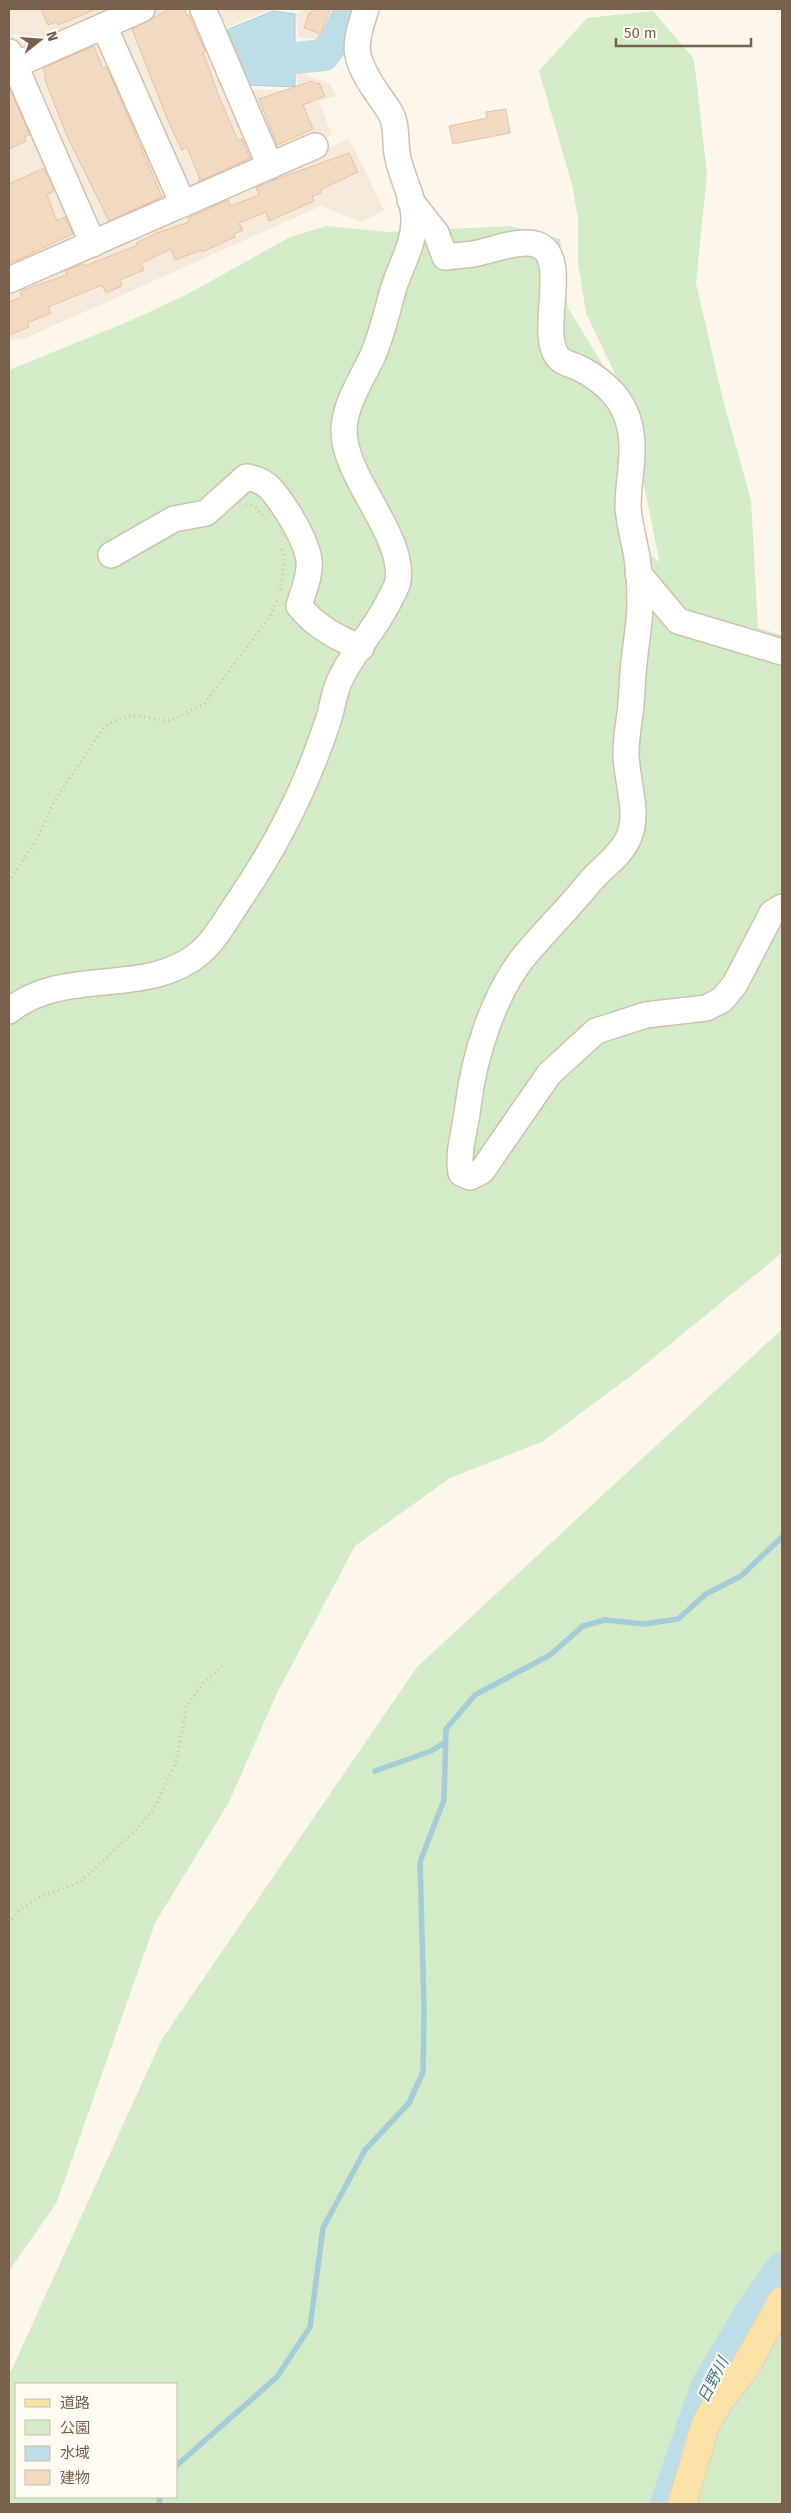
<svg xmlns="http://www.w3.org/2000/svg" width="791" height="2513" viewBox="0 0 791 2513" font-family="'Fira Sans','Noto Sans JP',sans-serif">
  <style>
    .residential { fill: #f5ead9 }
    .green { fill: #d4ebc8; fill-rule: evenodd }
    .water { fill: #bedee7; stroke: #a5cdd9 }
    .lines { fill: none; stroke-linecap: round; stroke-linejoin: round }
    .stream { stroke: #a5cdd9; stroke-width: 5.5 }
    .river { stroke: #bedee7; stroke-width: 32 }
    .building { fill: #f2d9c2; stroke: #e5c1a3 }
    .minor-casing { stroke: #d0c0af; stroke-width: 28 }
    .major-casing { stroke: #d9d2cd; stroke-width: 30 }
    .path { stroke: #d8bda5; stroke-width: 3; stroke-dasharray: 1 4; stroke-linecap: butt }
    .minor { stroke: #fff; stroke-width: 25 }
    .major { stroke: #fae1a5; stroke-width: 28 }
    .labels { text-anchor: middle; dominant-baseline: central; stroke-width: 4; stroke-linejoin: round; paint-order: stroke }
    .water-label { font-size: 16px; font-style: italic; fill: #467a8c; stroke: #fffbf2 }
  </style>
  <rect width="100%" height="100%" fill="#fdf7eb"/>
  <!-- residential -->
  <g class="residential">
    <polygon points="9,9 123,9 28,51 14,48 9,35"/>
    <polygon points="155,9 194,9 256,154 252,167 194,192 185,188 116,38 120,26"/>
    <polygon points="212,9 265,9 270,10 221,30"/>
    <polygon points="301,9 344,9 329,40 298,37 296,14 302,11"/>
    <polygon points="93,39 105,44 168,202 109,229 95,224 29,82 33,66"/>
    <polygon points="9,65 85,233 9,270"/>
    <polygon points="297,71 330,84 337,96 319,101 332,135 284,154 273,151 247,90 297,90"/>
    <polygon points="349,139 384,210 362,222 321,206 26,338 9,340 9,288"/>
  </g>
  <!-- green -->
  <g class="green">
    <path d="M653,11l41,48 13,115 -11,109 26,113 29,104 7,128 24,7v618l-146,119 -94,70 -92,36 -95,68 -78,147 -48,109 -74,121 -98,279 -48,69v-1901l123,-50 54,-25 104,-58 37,-11 61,6 122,-6 50,13 8,69 57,93 -2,-10 -37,-78 -8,-51v-41l-5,-33 -34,-117 48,-53zM639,460l20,100v2l-17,-15z"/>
    <path d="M782,1329v1175h-773v-132l3,-3 150,-330 255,-372zM16,2384h160v113h-160z"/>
  </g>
  <!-- water -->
  <polygon class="water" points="273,11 295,14 295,87 248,85 224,31"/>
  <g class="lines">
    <!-- stream -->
    <g class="stream">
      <polyline points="375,1771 431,1751 444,1743"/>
      <polyline points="176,2466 277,2377 310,2327 323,2228 365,2150 409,2103 423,2072 424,2009 420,1862 444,1800 446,1729 475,1695 550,1655 583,1626 605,1620 644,1624 678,1619 706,1594 741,1576 782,1537"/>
      <polyline points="159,2504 160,2497"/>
    </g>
    <!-- river -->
    <g class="river">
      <polyline points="295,58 324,55 338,36 350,9"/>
      <polyline points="666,2504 706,2387 753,2308 782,2268"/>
    </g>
  </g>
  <!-- building -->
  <g class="building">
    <polygon points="41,9 96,9 58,25 56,22 48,25"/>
    <polygon points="170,9 184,9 187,16 189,15 205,51 203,52 218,94 238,141 242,139 250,158 198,182 200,179 187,147 182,150 169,123 132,29"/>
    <polygon points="313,9 330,9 321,34 304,28 309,13 311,14"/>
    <polygon points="94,46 103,69 107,67 162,197 109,221 67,136 44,77 46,76 43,68"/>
    <polygon points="312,81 316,84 319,83 325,96 303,105 313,129 277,145 259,99"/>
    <polygon points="9,87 30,135 24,137 26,141 9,149"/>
    <polygon points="506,109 510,133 453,144 449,126 487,118 486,112"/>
    <polygon points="349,153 358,172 320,190 321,193 312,196 314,201 269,221 266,212 239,223 243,230 234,234 235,237 202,252 201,250 175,260 171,249 141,263 144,270 120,280 122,286 106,293 102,285 48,307 51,313 27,323 29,327 9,335 9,302 22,297 20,293 23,290 67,275 65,271 80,265 84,264 85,266 138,245 136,243 157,233 189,222 188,218 228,200 231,206 259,195 256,188 274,180"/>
    <polygon points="44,168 54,191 47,195 57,221 65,217 73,234 11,263 9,258 9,184"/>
  </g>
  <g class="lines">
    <defs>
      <g id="minor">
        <polyline points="203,9 270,166"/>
        <polyline points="104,26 183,204"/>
        <polyline points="9,52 93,244"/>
        <polyline points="15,65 142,9"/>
        <path d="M410,200l26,33 9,24c9,-1 19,-2 28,-3 18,-3 37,-12 55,-11 48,2 9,85 29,113 5,7 13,8 20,11 19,9 40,25 48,45 14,31 3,63 3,95 1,16 6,33 9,50 2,14 3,30 3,45 0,21 -4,40 -6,61 -2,17 -2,34 -4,51 -2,13 -4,26 -4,39 0,28 15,62 1,88 -9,17 -26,27 -38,42 -21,26 -46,50 -67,76 -30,39 -48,99 -54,147 -2,21 -11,46 -7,67l9,4 12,-6 67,-97 47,-43 50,-16 60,-7 16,-8 13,-16 37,-71 10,-6"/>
        <polyline points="9,280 315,146"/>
        <path d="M111,555l63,-36 32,-6 40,-36c9,1 17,4 24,11 14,16 36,51 39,72 2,14 -6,32 -10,46 17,21 37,31 62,42"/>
        <polyline points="638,573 678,621 782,652"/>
        <path d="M9,1011c55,-46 138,-12 192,-59 15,-13 26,-34 37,-50 39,-57 67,-112 89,-178 5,-13 6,-28 12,-42 12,-28 35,-51 49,-79 3,-7 9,-15 10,-22 7,-46 -55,-104 -54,-151 1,-27 18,-51 29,-75 9,-21 14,-43 20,-65 7,-24 22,-46 21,-72 0,-22 -14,-43 -17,-65 -2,-12 0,-26 -5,-37 -4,-9 -12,-18 -17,-26 -23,-35 -21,-44 -9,-81"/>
      </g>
      <polyline id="major" points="682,2504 706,2423 720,2400 744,2369 782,2301"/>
    </defs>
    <!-- minor casing -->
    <use href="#minor" class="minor-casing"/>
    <!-- major casing -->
    <use href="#major" class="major-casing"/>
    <!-- path -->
    <g class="path">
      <polyline points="246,504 254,506 263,516"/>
      <polyline points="281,590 284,561 282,549"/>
      <polyline points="9,882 36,841 54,802 104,727 118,719 133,715 170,721 205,703 269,618 278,598"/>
      <polyline points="9,1923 20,1909 38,1898 80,1882 136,1830 154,1809 176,1762 187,1705 202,1685 225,1663"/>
    </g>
    <!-- minor -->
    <use href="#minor" class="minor"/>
    <!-- major -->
    <use href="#major" class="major"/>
  </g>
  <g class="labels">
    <!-- water labels -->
    <g class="water-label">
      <text transform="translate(713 2380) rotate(-63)">日野川</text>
    </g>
  </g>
  <!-- border -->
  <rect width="791" height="2513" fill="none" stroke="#79604d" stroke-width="20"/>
  <!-- legend -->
  <rect x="15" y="2383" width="162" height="115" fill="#fffbf2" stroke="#c9bdb0"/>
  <rect x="25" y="2399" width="25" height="8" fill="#fae1a5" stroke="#c9bdb0"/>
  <text x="60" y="2408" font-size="15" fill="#79604d">道路</text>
  <rect x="25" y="2420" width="25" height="15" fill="#d4ebc8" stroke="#c9bdb0"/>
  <text x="60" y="2433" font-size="15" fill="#79604d">公園</text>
  <rect x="25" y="2446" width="25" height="15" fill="#bedee7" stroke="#c9bdb0"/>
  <text x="60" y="2458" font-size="15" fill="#79604d">水域</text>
  <rect x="25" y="2470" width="25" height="15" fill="#f2d9c2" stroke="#c9bdb0"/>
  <text x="60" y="2483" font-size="15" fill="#79604d">建物</text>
  <!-- north arrow -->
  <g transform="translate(40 40) rotate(73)" stroke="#fffbf2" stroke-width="4" paint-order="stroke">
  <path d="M0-4L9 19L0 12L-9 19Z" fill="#79604d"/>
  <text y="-8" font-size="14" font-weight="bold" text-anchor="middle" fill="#79604d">N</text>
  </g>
  <!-- scale -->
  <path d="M616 38v8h135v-8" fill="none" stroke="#79604d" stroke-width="2.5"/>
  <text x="624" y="38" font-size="15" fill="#79604d" stroke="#fffbf2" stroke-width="4" paint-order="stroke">50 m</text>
</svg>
